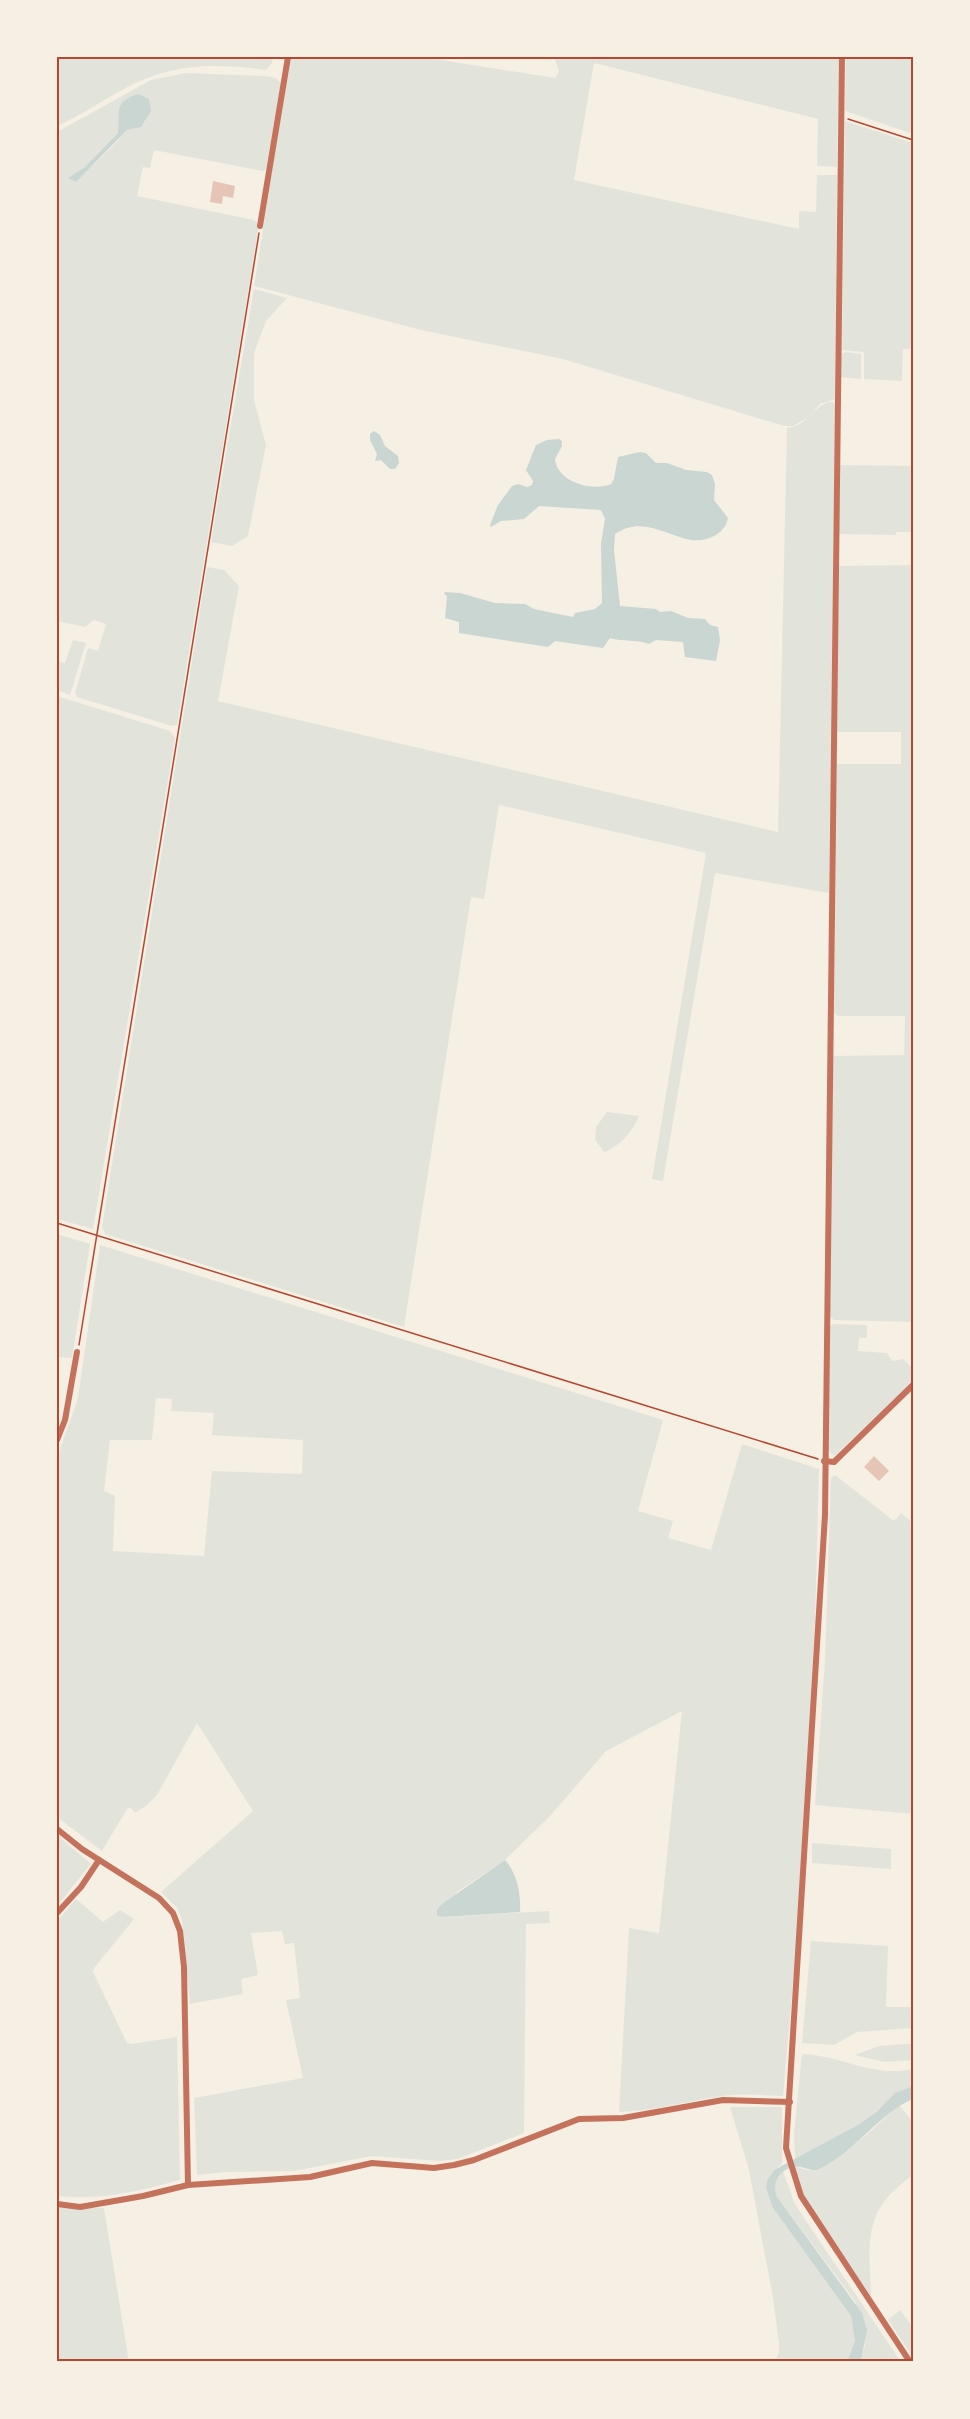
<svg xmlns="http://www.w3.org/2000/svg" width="970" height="2419" viewBox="0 0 970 2419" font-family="Lora,serif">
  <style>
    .green { fill: #e2e4dc; fill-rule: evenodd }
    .water { fill: #c9d6d2 }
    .building { fill: #e6c5b7 }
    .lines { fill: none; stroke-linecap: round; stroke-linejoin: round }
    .path { stroke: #b5482f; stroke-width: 1.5 }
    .minor { stroke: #c5725c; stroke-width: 6 }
    .neatline { fill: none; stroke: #b5482f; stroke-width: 2 }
  </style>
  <rect width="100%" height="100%" fill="#f6efe4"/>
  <!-- green -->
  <g class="green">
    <path d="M57,57h216l-1,6 -6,7c-54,-7 -95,-7 -144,20 -22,12 -42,26 -65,36z"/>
    <polygon points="290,57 422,57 555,78 559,72 554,57 839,57 837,167 817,166 818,119 594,63 574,180 799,229 799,211 816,212 817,175 837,175 835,399 820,404 809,417 793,426 784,426 563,359 421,330 254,286"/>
    <polygon points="846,57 913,57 913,134 845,111"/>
    <path d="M186,73l80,3 10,2 5,5 -15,86 -3,2 -109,-21 -4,18 -7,-1 -6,29 117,24 5,5 -82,500 -5,1 -95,-29 -2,-4 13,-45 10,3 8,-27 -12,-4 -9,7 -28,-6v-489l94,-52zM119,108l27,13 -9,7 -10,2 -14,16 -35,33 -9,-1 16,-11 33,-34z"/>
    <polygon points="845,121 913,143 913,349 903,349 902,381 864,379 864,352 842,350"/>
    <polygon points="254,289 287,298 266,321 254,353 254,400 266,445 248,536 232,546 211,542"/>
    <polygon points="846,352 861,354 861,379 841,377 841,354"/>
    <path d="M829,402l6,1 -6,490 -114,-20 -52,308 -11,-2 54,-326 -207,-48 -15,94 -13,-2 -67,430 -299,-93 -3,-7 105,-660 17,3 15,16 -21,115 560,131 9,-404c22,-3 25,-21 42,-26z"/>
    <polygon points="840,465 913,466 913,532 896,532 896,535 839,534"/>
    <polygon points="913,565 913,1322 834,1320 830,1317 833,1056 904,1055 905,1016 838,1016 834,1013 837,764 901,764 901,732 837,732 839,566"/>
    <polygon points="73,640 86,643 70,695 57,690 57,661 65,663"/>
    <polygon points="57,696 170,731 175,738 93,1229 57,1219"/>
    <path d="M607,1112l32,4c-5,14 -20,31 -35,36l-9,-13 1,-12z"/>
    <polygon points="57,1234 90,1244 72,1358 57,1357"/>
    <path d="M100,1245l563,175 -25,91 35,10 -5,17 43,12 31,-106 77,25 -4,155 -20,336 -12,136c-22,-1 -44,-3 -66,1 -34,5 -65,14 -98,15l10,-184 30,5 23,-222 -76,40 -55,64 -46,45 -48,32 -15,25 107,-6 1,12 -24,1 -2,209 -67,26 -17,2 -68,-5 -78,15 -68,1 -29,3 -3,-77 109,-20 -17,-78 14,-2 -6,-55 -9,1 -3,-13 -31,2 7,42 -17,4 2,15 -53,10 -8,-84 -5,-12 -16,-16 92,-81 -56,-88 -40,72 -10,10 -12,8 -5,-6 -3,2 -25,42 -45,-34v-359l21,-60zM156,1398l16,1 -1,12 43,2 -2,22 91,5 -1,34 -90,-3 -8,85 -91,-5 2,-55 -11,-5 6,-51h42z"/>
    <polygon points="833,1324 867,1325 867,1338 859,1338 858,1351 887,1353 892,1361 903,1359 913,1369 913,1382 834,1456 828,1450 830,1326"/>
    <polygon points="835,1475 894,1521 901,1513 913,1523 913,1814 815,1805 825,1660 831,1478"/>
    <polygon points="57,1835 91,1864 57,1906"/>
    <polygon points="812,1843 891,1849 891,1869 812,1863"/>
    <path d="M76,1899l27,23 17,-12 14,9 -40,49 -1,4 34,71 4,1 46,-7 3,143c-40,11 -81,21 -123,16v-275z"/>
    <polygon points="811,1941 888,1946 886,2007 913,2007 913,2028 857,2032 834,2045 802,2043"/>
    <polygon points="905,2044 913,2044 913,2060 884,2062 855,2055 879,2046"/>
    <path d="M802,2054c38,1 72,24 111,15v17l-18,7 -28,27 -72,40 -1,-27z"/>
    <path d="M899,2105l14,17v53c-51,36 -44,65 -42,121l-71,-104 -6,-25c6,0 12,4 18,3 22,-2 69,-49 87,-65z"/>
    <polygon points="730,2107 782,2107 782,2164 774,2170 773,2208 851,2316 855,2341 847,2362 774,2362 779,2353 779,2344 773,2298 749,2170"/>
    <path d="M783,2171l11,31 8,13 99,147h-41l5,-17 -10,-44 -78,-104c-5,-11 -1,-18 6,-26z"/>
    <polygon points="57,2208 104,2208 129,2362 57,2362"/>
    <polygon points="900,2310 913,2327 913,2357 888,2320"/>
  </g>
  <!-- water -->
  <g class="water">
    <path d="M138,94l11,5 2,12 -8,13 -2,3 -14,3 -51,52 -8,-4 17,-11 33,-34c2,-21 -5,-31 20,-39z"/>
    <polygon points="374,431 380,435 385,446 398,456 399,463 395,469 390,469 381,460 375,461 377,454 370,440 370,434"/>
    <path d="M559,439l3,2v5l-7,13c2,23 37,33 56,25l3,-5 4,-22 22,-5 6,1 10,10h11l19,7 21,2 5,3 3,9 -1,16 14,18c-3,16 -21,24 -36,22 -25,-4 -50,-25 -77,-6l-1,16 6,56 36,3 4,3 11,-1 17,7 17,1 5,6 8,2 2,13 -4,21 -31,-4 -2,-15 -27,-2 -7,4c-13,-5 -26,-2 -39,-6l-7,10 -48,-7 -7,6 -89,-14v-11l-14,-4 2,-22 -3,-2 1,-2 15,1 35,10 30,1 9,5 39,8 2,-4 20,-4 7,-6 -1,-60 4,-24 -4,-9 -62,-4 -15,13 -23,2 -10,6 -1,-2 8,-20 14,-19 6,-2 9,3 5,-2 1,-4 -7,-11 10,-25 11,-5z"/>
    <path d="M505,1860c12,13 16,34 15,52l-78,5 -5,-2v-5l5,-6z"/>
    <path d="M913,2086v13c-35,15 -57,52 -92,69 -10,6 -16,-3 -26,-1 -15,1 -24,16 -18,30l85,116 5,17 -6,30 -1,2h-13l8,-21 -4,-25 -78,-108 -7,-20 1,-7 7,-11 84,-45 17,-12 20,-20z"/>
  </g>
  <!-- building -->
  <g class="building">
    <polygon points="213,181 235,186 233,198 223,196 222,204 210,202"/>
    <polygon points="874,1456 889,1471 879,1481 864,1467"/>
  </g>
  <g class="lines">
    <!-- path -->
    <g class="path">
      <polyline points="848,119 913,140"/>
      <polyline points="57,1223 818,1459"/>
      <polyline points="79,1345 259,233"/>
    </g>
    <!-- minor -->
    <g class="minor">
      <polyline points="842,57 825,1515 786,2148 801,2196 910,2362"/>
      <polyline points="260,226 288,57"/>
      <polyline points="57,1440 65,1420 77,1352"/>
      <polyline points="824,1461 834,1462 913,1385"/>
      <polyline points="57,1829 82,1849 159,1898 173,1913 180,1931 184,1967 188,2185"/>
      <polyline points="57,1913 81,1887 99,1860"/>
      <polyline points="57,2204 80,2207 143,2196 188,2185 310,2177 372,2163 434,2168 454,2165 474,2160 579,2119 623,2118 723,2100 790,2102"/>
    </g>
  </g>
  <!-- border -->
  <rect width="970" height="2419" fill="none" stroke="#f6efe4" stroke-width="117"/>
  <rect x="58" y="58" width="854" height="2302" class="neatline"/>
</svg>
